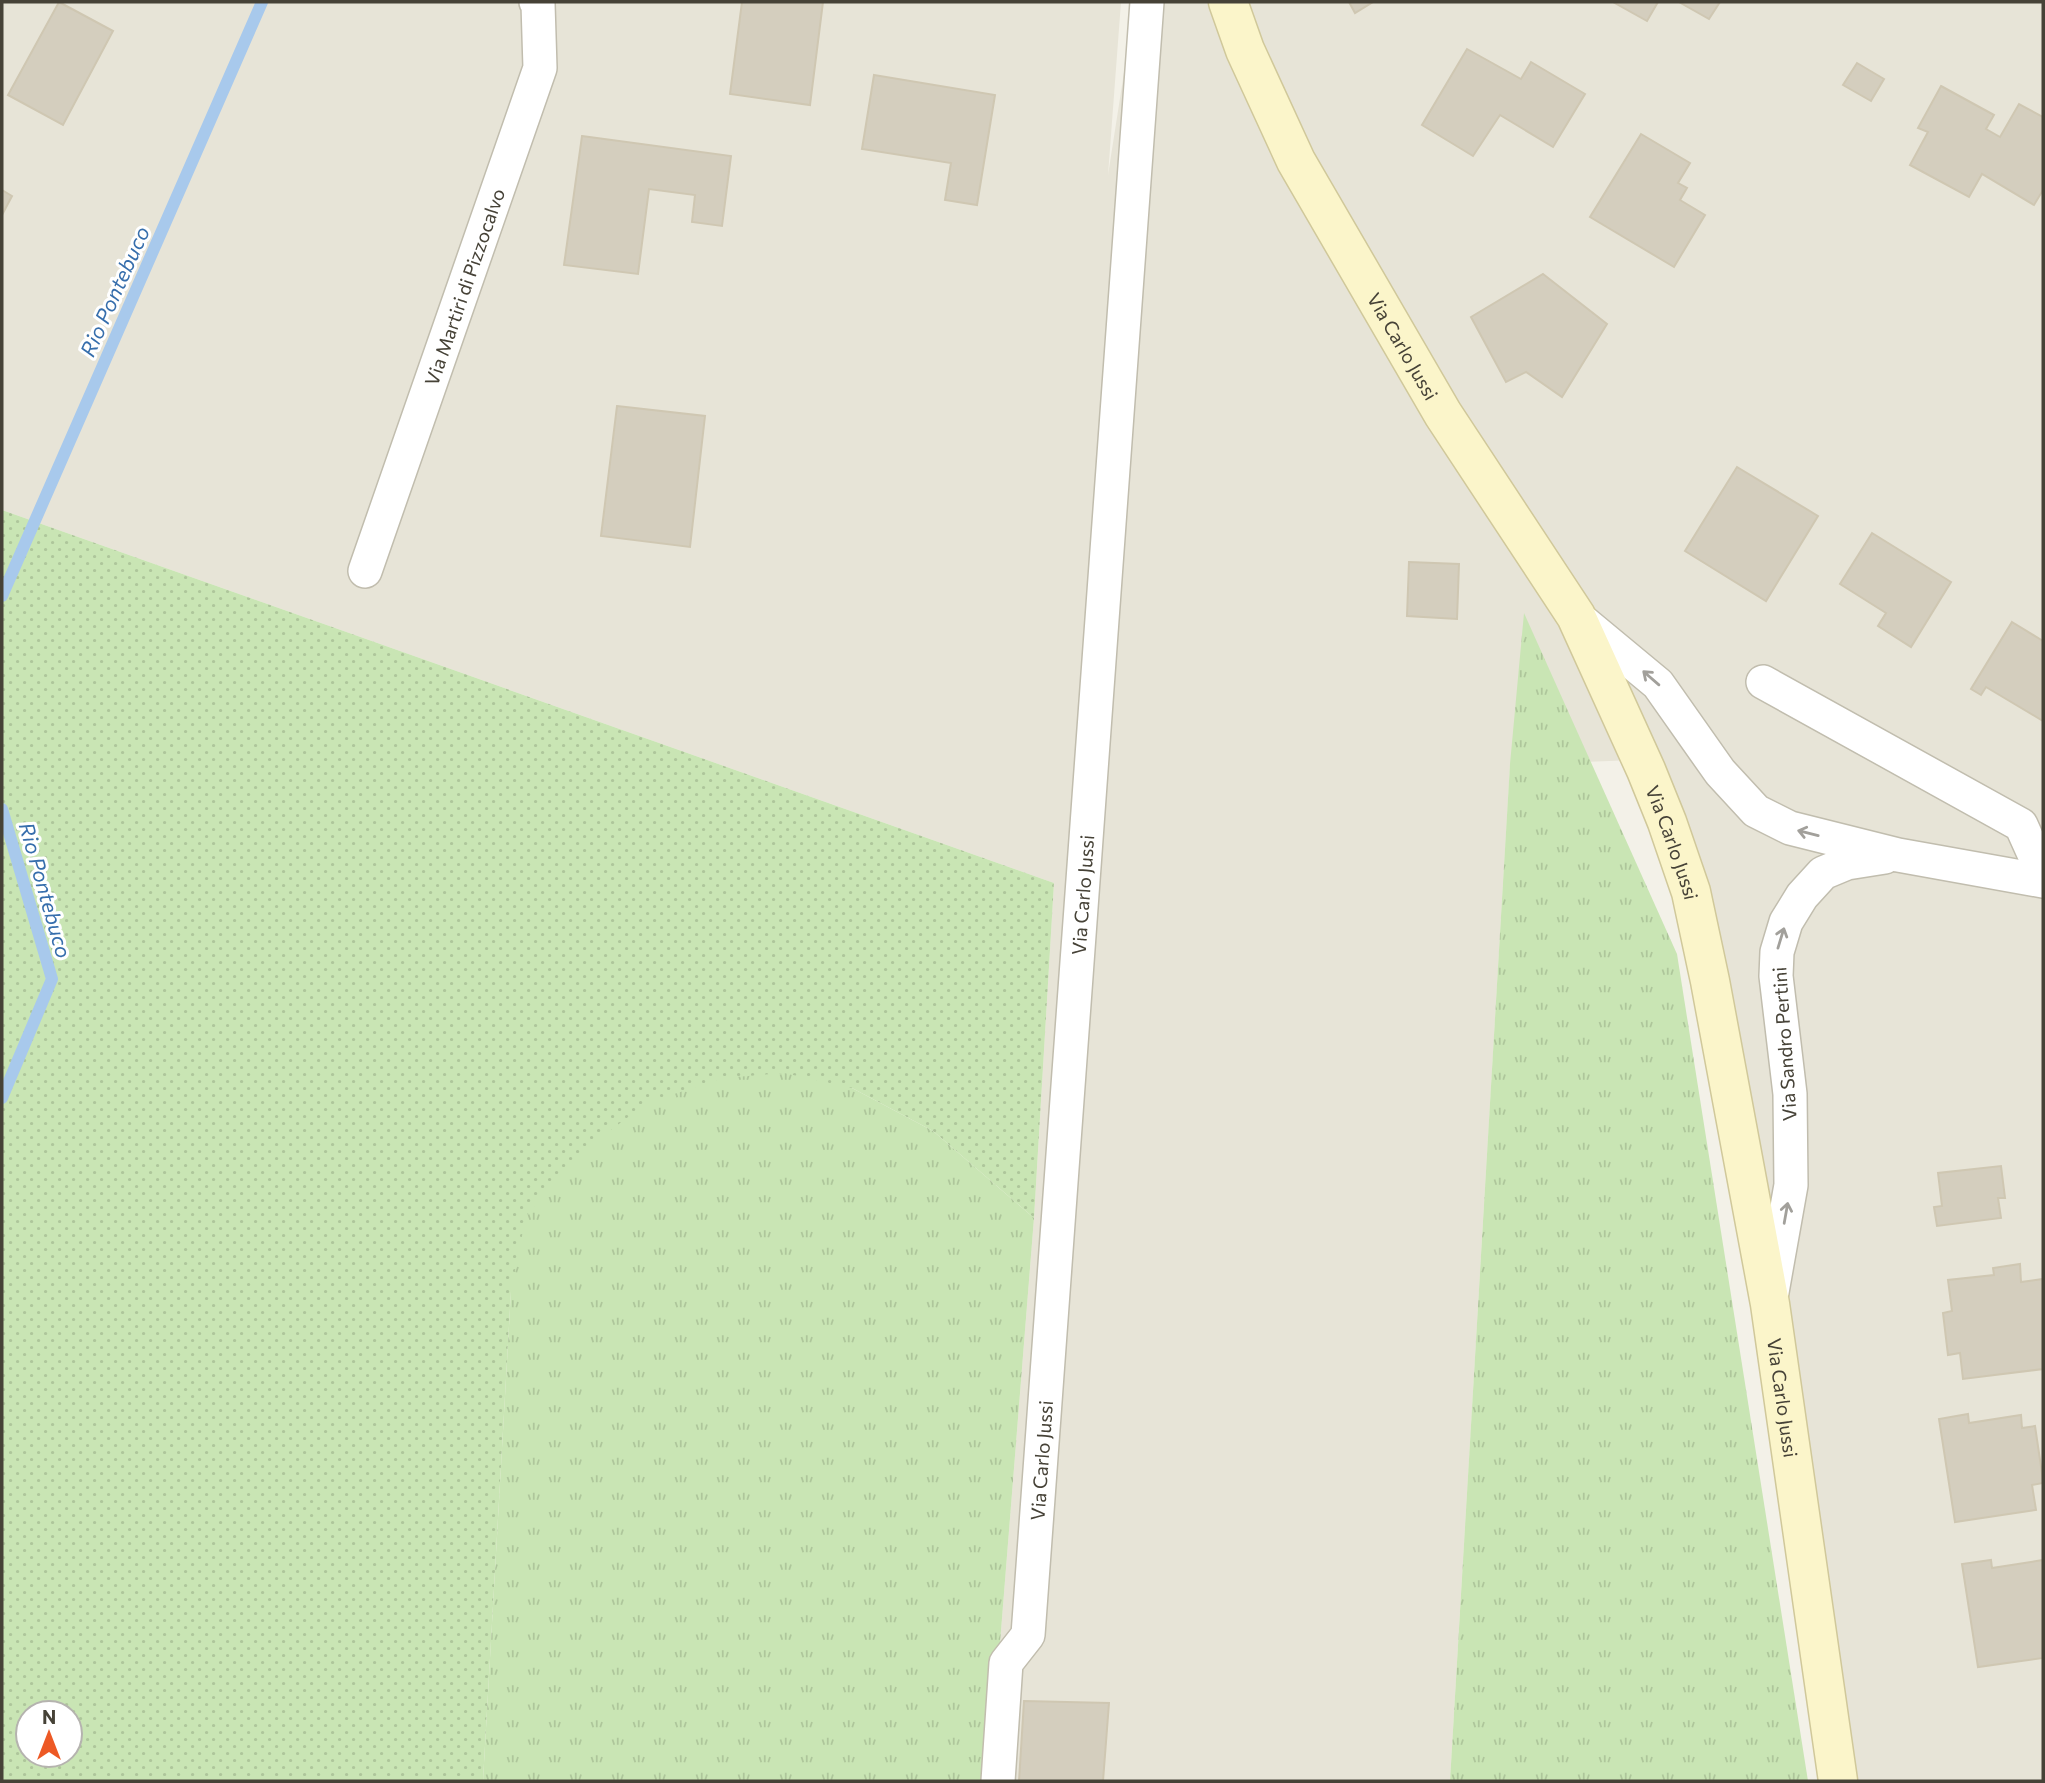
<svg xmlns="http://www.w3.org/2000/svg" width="2045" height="1783" viewBox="0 0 2045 1783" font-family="Commissioner,sans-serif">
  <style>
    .residential { fill: #e7e4d7 }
    .grass { fill: url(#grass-dots); fill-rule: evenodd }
    .park { fill: url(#park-tufts) }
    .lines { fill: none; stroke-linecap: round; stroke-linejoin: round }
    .stream { stroke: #a8c9ec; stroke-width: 12 }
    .building { fill: #d4cebe; stroke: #cfc7b2; stroke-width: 2 }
    .street-casing { stroke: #c1bdae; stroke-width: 36 }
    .secondary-casing { stroke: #d0c89a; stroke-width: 41 }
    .street { stroke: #fff; stroke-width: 33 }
    .secondary { stroke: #fbf5ca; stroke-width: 38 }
    .oneway { stroke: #a2a09b }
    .labels { text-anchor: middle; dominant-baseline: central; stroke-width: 6; stroke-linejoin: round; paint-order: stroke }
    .street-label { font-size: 19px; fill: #464237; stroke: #fff }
    .water-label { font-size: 21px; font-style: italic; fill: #366eac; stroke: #fff }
  </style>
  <defs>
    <pattern id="grass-dots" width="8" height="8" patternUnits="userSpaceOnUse" patternTransform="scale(1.75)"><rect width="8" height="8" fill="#c9e5b4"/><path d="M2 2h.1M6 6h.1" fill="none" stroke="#aec69b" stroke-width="1.8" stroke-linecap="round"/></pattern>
    <pattern id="park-tufts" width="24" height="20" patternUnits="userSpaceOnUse" patternTransform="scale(1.75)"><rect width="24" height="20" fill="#c9e5b4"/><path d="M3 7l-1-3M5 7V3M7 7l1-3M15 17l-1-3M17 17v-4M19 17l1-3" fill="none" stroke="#aec69b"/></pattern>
  </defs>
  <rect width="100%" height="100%" fill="#f3f1e8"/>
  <!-- residential -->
  <polygon class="residential" points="2,2 1121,2 1108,175 1135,2 2043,2 2043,1781 1852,1781 1702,943 1634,760 1510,765 1450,1781 989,1781 1034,1218 1054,883 2,510"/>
  <!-- grass -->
  <path class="grass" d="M2,510l1052,373 -20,335 -101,-87 -81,-43 -341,203 -28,490h-481zM28,1713h42v42h-42z"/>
  <!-- park -->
  <g class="park">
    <polygon points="1524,613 1677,954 1808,1781 1450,1781 1510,764"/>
    <polygon points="784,1073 852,1088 933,1131 1034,1218 989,1781 483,1781 511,1291 526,1216 576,1156 647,1103 723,1078"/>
  </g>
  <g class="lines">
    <!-- stream -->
    <g class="stream">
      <polyline points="2,596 262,2"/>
      <polyline points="2,809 52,979 2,1098"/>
    </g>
  </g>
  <!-- building -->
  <g class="building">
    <polygon points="59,2 113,31 63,125 8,95"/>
    <polygon points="742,2 823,2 810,105 730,94"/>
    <polygon points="1349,2 1373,2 1355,13"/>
    <polygon points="1613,2 1658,2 1647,21"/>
    <polygon points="1679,2 1720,2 1709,19"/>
    <polygon points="1467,49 1521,79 1531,62 1585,94 1553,147 1500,115 1473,156 1422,125"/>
    <polygon points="1857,63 1884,79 1871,101 1843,85"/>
    <polygon points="874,75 995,95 977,205 945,200 951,163 862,149"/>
    <polygon points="1941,86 1994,115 1986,129 2000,137 2019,104 2043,117 2043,190 2034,205 1982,174 1969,197 1910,165 1928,132 1918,128"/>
    <polygon points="1641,134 1690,163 1678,183 1687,188 1680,200 1705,215 1674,267 1590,217"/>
    <polygon points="582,136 731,156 722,226 692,222 695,195 649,189 638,274 564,265"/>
    <polygon points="2,190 12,196 2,215"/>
    <polygon points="1543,274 1607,324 1562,397 1526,372 1506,382 1471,317"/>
    <polygon points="617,406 705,416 690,547 601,536"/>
    <polygon points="1737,467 1818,516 1766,601 1685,551"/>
    <polygon points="1872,533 1951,582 1911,647 1878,626 1886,613 1840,584"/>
    <polygon points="1409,562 1459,564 1457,619 1407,616"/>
    <polygon points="2012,622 2043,641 2043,721 1986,687 1981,695 1971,689"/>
    <polygon points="2001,1166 2005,1198 1998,1198 2001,1218 1937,1226 1934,1207 1942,1206 1938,1173"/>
    <polygon points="2020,1264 2021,1282 2043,1279 2043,1369 1963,1379 1960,1353 1948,1355 1943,1313 1952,1311 1948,1280 1994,1275 1993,1268"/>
    <polygon points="1968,1414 1969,1423 2021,1415 2022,1428 2035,1426 2043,1480 2043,1483 2032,1485 2036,1510 1955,1522 1939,1419"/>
    <polygon points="1991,1560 1992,1568 2043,1560 2043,1658 1978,1667 1962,1564"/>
    <polygon points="1024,1701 1109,1703 1103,1781 1019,1781"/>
  </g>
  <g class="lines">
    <defs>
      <g id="street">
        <path id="s1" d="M365,571l175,-503 -2,-64 -2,-2"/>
        <polyline points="1576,616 1658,684 1720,772 1756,811 1790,828 1898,855 2043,881"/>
        <polyline points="1763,682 2021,825 2043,874"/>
        <polyline points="1772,1292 1791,1185 1790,1094 1776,976 1777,952 1786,922 1802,896 1823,873 1847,863 1885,857"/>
        <path id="s2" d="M998,1781l8,-118 22,-28 119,-1633"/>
      </g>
      <g id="secondary">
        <path id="s3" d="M1228,2l17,48 51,111 147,253 133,202 70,154 21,52 24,70 19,89 60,323 68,477"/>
      </g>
    </defs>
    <!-- street casing -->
    <use href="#street" class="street-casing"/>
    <!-- secondary casing -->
    <use href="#secondary" class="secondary-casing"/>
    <!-- street -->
    <use href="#street" class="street"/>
    <!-- secondary -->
    <use href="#secondary" class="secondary"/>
  </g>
  <!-- one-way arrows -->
  <defs><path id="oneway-shaft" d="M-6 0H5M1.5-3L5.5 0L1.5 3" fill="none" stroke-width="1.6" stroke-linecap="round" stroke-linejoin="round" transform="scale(1.75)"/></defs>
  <g class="oneway">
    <use href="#oneway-shaft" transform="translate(1651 678) rotate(-139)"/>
    <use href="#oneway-shaft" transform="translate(1808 833) rotate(-166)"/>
    <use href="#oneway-shaft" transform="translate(1781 938) rotate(-73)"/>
    <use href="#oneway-shaft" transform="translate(1786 1213) rotate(-80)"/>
  </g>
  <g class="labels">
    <!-- street labels -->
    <g class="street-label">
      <text stroke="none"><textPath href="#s1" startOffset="301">Via Martiri di Pizzocalvo</textPath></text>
      <text stroke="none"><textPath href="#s3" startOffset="387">Via Carlo Jussi</textPath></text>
      <text stroke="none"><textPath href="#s3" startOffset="954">Via Carlo Jussi</textPath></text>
      <text stroke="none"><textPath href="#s2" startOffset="896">Via Carlo Jussi</textPath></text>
      <text transform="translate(1784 1044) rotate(-94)">Via Sandro Pertini</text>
      <text stroke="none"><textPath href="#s3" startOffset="1521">Via Carlo Jussi</textPath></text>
      <text stroke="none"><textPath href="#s2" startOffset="329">Via Carlo Jussi</textPath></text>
    </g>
    <!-- water labels -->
    <g class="water-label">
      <text transform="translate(114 291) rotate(-66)">Rio Pontebuco</text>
      <text transform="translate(46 890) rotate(74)">Rio Pontebuco</text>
    </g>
  </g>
  <!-- border -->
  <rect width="2045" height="1783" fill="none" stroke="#464237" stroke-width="7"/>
  <!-- north arrow -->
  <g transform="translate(49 1734)"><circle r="33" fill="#ffffff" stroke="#b5b3af" stroke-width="2"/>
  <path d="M0-5L12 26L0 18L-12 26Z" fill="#ed5925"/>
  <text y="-10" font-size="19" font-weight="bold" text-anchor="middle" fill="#464237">N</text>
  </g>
</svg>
